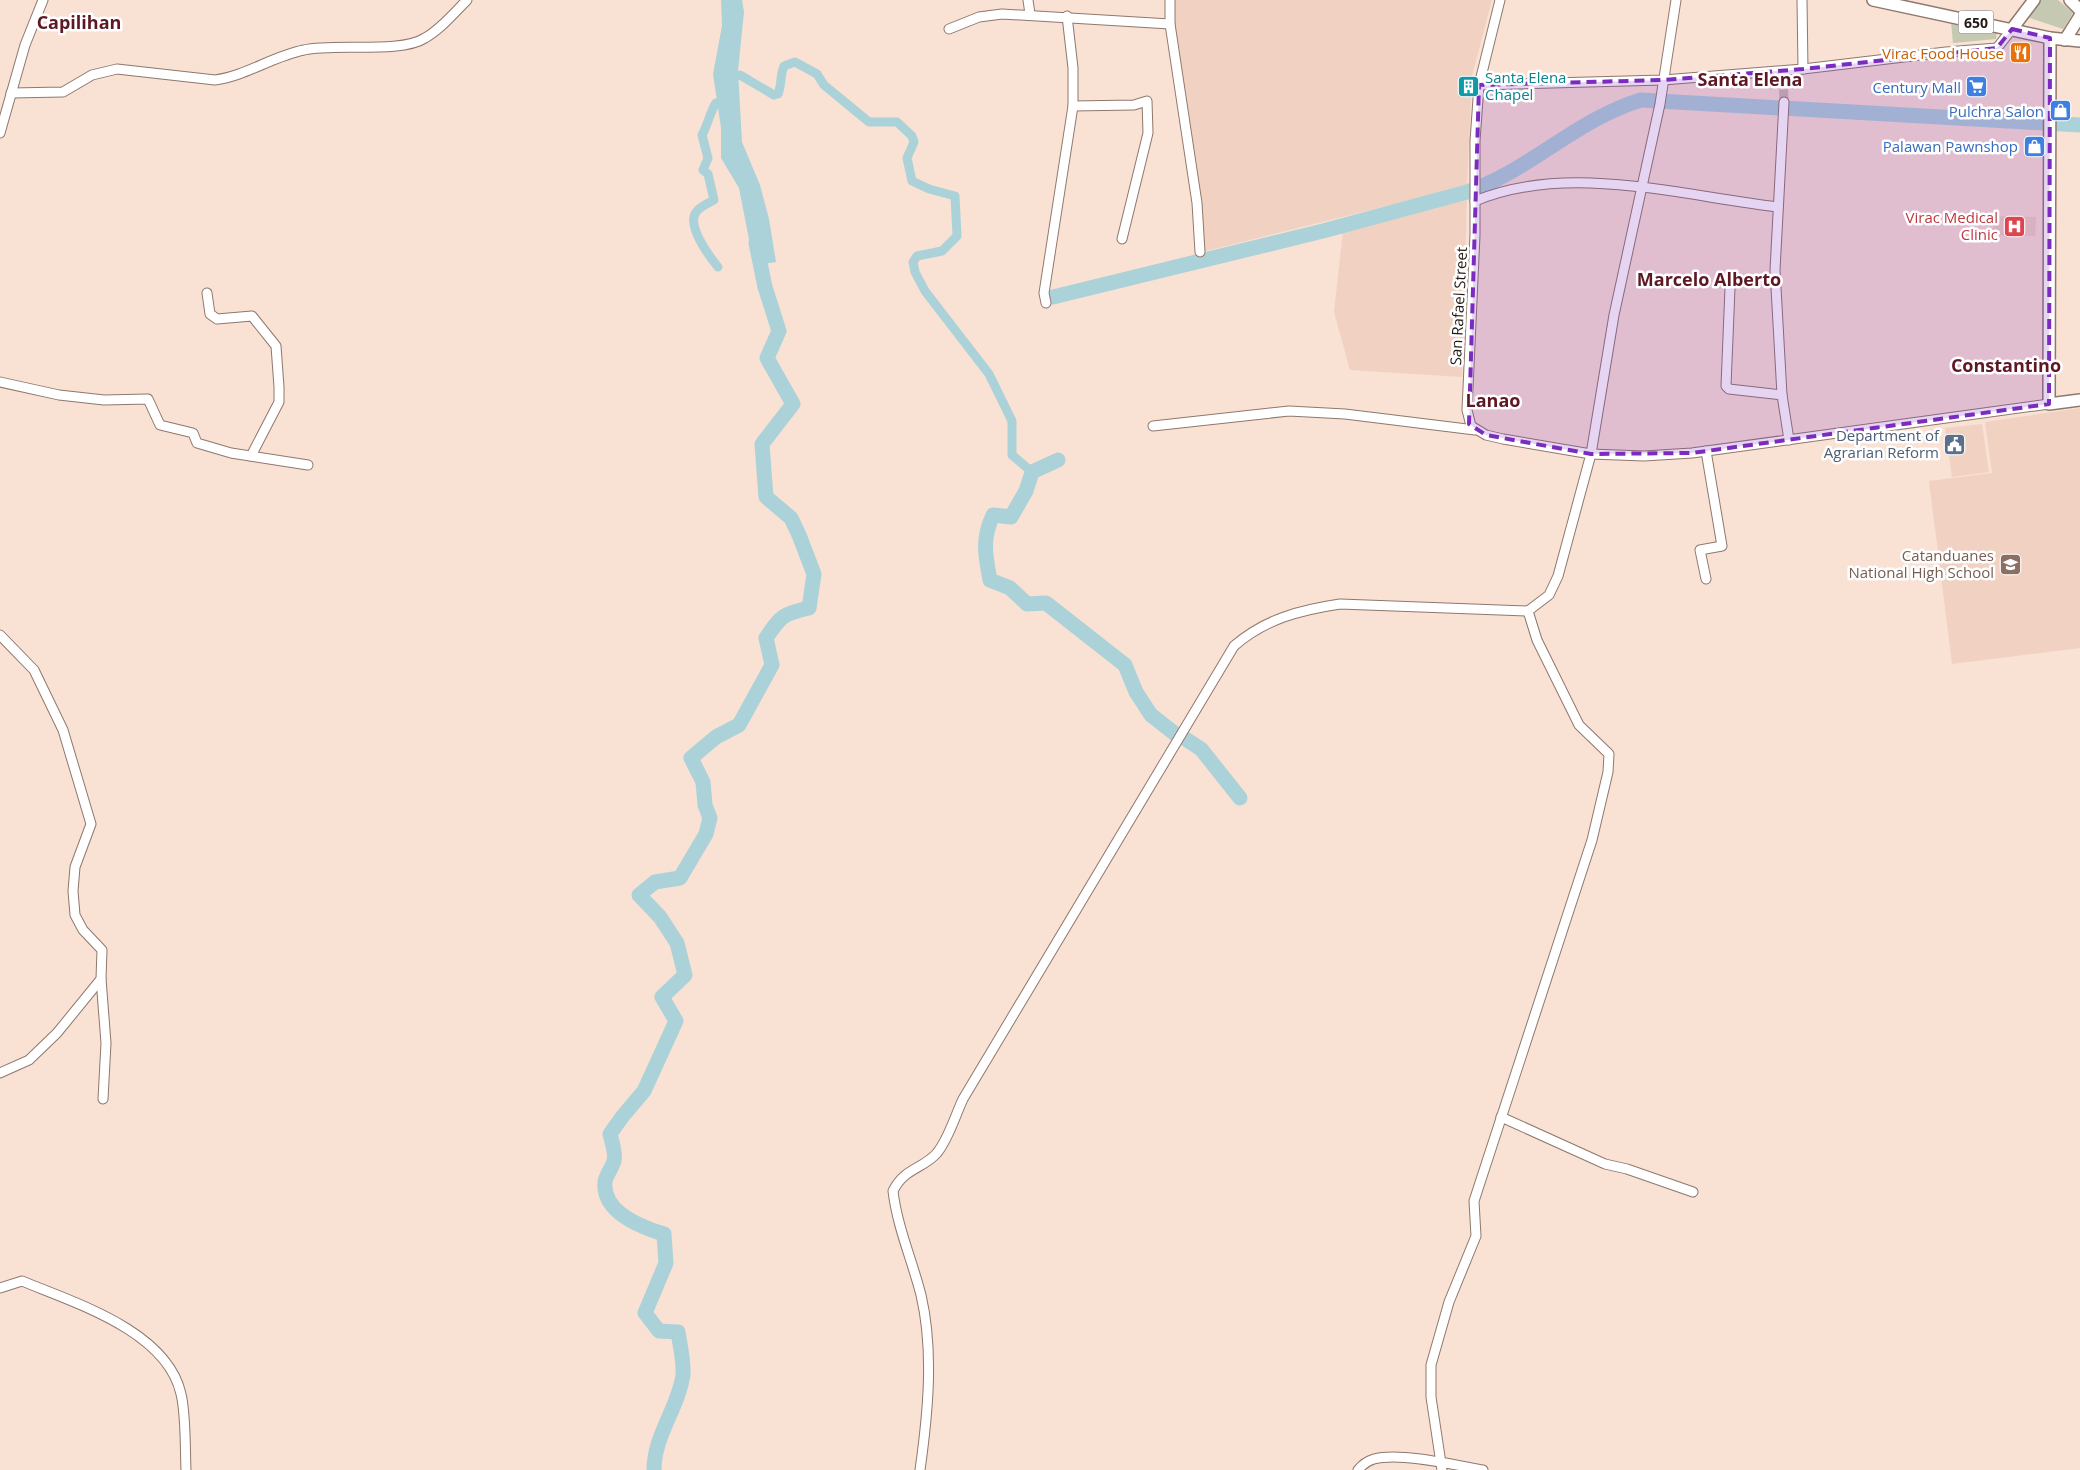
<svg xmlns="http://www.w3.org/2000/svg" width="2080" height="1470" viewBox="0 0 2080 1470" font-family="'Open Sans',sans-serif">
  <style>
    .built { fill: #f1d2c2 }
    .green { fill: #c5c9b2 }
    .water { fill: #acd2d9 }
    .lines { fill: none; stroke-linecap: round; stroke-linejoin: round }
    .canal { stroke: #acd2d9; stroke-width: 9 }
    .river { stroke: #acd2d9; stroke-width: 15 }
    .minor-tunnel { stroke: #ceb9ae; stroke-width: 9; stroke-dasharray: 9 4.5; stroke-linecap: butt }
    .minor-casing { stroke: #8e786d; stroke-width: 11 }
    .major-casing { stroke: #8e786d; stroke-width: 14 }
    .minor { stroke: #fff; stroke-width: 9 }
    .major { stroke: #fff; stroke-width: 11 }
    .marked { fill: #7b2cbf; fill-opacity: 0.2; stroke: #7b2cbf; stroke-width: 4; stroke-dasharray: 10 6; stroke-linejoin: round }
    .labels { text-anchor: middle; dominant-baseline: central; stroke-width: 5; stroke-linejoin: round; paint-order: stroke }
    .shield { fill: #fff; stroke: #645f5c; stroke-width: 1 }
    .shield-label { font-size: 14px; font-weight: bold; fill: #221a16 }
    .food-label { font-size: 15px; fill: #c56008; stroke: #fff; text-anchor: end }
    .culture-label { font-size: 15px; fill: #0d838f; stroke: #fff; text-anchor: start }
    .shop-label { font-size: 15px; fill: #366cbe; stroke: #fff; text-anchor: end }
    .health-label { font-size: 15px; fill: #be3a42; stroke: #fff; text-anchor: end }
    .street-label { font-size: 15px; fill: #221a16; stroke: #fff }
    .service-label { font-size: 15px; fill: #4e5e75; stroke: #fff; text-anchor: end }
    .education-label { font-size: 15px; fill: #785e54; stroke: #fff; text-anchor: end }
    .quarter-label { font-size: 18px; font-weight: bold; fill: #5d1823; stroke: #fff }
  </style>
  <rect width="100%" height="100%" fill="#f9e1d4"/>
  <!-- built -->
  <g class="built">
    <polygon points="1173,0 1492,0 1472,76 1467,186 1202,252 1174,25"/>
    <polygon points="1467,199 1462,377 1350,370 1334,312 1343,231"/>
    <polygon points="1993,216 2036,217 2035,236 1993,235"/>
    <polygon points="2080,408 2080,648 1952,664 1929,481 1992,473 1985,422"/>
    <polygon points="1982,424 1989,472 1952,477 1945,428"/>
  </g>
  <!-- green -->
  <g class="green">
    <polygon points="2041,0 2058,0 2073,13 2063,29 2027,17"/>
    <polygon points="1951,22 1997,29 1996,39 1953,43"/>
  </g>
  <!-- water -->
  <polygon class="water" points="721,0 742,0 744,12 738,71 742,142 760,185 769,219 776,262 754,265 739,188 721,158 721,128 713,74 722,26"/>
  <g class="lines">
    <!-- canal -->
    <g class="canal">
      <path d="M740,75l34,20 4,-1c4,-10 2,-19 6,-28l11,-4 22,12 7,11 45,37h28l15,14 2,6 -7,16 5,23 17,8 26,7 2,40 -15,15 -25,5 -4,6 2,10 10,19 64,83 23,47v34l20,17"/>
      <path d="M716,103c-4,4 -9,24 -14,32l6,23 -5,12 5,4 6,26c-5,3 -13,6 -17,11 -12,13 12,45 21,56"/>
    </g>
    <!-- river -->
    <g class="river">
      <path d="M1053,297l270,-66 144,-39c62,-21 110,-73 174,-92l439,25"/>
      <path d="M1058,460l-26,12 -6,19 -15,26 -18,-2c-11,24 -8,39 -3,65l20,8 17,16 19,-1 79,62 11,27 15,23 23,18"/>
      <polyline points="1184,738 1201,749 1240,798"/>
      <path d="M654,1470c0,-35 24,-61 29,-95 1,-13 -3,-30 -5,-43l-19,-1 -14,-18 21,-50 -2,-29c-23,-7 -62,-22 -59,-52 1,-7 7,-14 9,-21 2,-7 -2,-19 -4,-27l12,-17 22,-26 32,-70 -14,-24 23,-22 -8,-32 -17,-26 -21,-22 16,-13 25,-4 26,-44 4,-16 -5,-13 -2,-23 -12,-24 25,-21 23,-12 33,-60 -6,-27c15,-22 16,-24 43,-30l5,-34 -15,-39 -8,-17 -25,-21 -4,-53 31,-40 -26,-46 12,-27 -14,-44 -9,-44"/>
    </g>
    <!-- minor-tunnel -->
    <polyline class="minor-tunnel" points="1783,76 1784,102"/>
    <defs>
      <g id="minor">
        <polyline points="1028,0 1030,14"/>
        <polyline points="1170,0 1170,24 1197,203 1200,252"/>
        <polyline points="1500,0 1479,85 1475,141 1475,235 1467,410 1471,426 1486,435 1503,439 1591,454 1644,456 1692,453 2049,404"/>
        <polyline points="1802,0 1803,69"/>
        <polyline points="949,29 979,17 1002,14 1170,24"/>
        <polyline points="1479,85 1663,80 1803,69 1946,52 1997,48 2012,29"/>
        <path d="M11,93l52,-1 29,-17 25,-6 98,11c31,-4 58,-24 89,-30 32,-7 96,4 121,-12 16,-9 29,-25 42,-38"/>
        <polyline points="1784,102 1775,270 1782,395 1789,440"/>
        <polyline points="1073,106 1134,105 1147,101 1148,133 1122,239"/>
        <polyline points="0,133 25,45 43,0"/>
        <path d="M1475,201c93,-39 207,-5 303,6"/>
        <polyline points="1730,288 1726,386 1729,389 1782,395"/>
        <polyline points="207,293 210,314 217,319 252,316 276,346 279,387 279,402 251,456"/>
        <polyline points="1046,303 1044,293 1073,106 1073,68 1067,16"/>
        <polyline points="0,382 59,395 104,400 148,399 160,425 193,433 197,443 231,453 308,465"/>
        <polyline points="1153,426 1289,411 1345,414 1475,430"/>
        <polyline points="1706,579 1700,550 1722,546 1706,451"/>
        <polyline points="0,635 34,670 63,730 91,824 75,867 73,891 75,915 83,930 102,950 101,979 57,1033 29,1060 0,1073"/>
        <polyline points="101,979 106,1043 103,1099"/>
        <polyline points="1501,1117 1605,1164 1627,1169 1693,1192"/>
        <path d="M0,1288l22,-7c53,22 145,50 159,113 5,20 4,54 5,76"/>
        <path d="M920,1470c8,-57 14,-119 1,-175 -9,-35 -24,-69 -28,-104 11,-23 30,-22 44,-38 12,-15 18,-37 26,-54l271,-453c31,-27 66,-36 106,-42l188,7 21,-16 9,-19 33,-122 23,-139 46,-211 16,-104"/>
        <path d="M1358,1470c4,-5 9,-9 16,-11 26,-7 81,6 109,11"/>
        <polyline points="1442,1470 1431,1397 1431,1365 1449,1302 1476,1236 1474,1201 1592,840 1608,772 1609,754 1579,725 1537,640 1528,611"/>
      </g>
      <g id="major">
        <polyline points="1873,0 2050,38 2080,41"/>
        <polyline points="2070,0 2080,10"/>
        <polyline points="2012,29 2034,0"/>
        <polyline points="2050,38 2049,404 2080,400"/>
        <polyline points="2065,40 2080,16"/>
      </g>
    </defs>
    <!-- minor casing -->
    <use href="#minor" class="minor-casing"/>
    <!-- major casing -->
    <use href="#major" class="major-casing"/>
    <!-- minor -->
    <use href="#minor" class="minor"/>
    <!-- major -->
    <use href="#major" class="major"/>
  </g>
  <!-- marked area -->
  <path class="marked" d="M2012,29l38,9 -1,366 -357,49 -101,1 -105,-19 -17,-11 10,-339 184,-5 140,-11 194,-21z"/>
  <!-- icons -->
  <defs>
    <symbol id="restaurant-square" viewBox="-11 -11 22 22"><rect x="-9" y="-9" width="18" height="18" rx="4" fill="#e8710a" stroke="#fff"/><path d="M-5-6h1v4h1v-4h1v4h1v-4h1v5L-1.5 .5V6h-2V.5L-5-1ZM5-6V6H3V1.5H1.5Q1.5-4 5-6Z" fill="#fff"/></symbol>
    <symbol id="building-square" viewBox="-11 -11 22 22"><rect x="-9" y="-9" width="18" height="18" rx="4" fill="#0f9aa8" stroke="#fff"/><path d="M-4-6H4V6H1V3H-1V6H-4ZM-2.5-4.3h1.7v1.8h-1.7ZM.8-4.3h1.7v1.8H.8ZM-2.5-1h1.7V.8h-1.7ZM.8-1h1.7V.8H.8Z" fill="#fff"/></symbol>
    <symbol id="supermarket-square" viewBox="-11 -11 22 22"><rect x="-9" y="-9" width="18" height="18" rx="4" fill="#3f7fe0" stroke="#fff"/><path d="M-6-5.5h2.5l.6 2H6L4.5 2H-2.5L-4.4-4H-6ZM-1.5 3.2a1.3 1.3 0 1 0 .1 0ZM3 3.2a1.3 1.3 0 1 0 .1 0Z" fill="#fff"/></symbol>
    <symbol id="shop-square" viewBox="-11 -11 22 22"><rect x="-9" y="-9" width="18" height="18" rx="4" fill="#3f7fe0" stroke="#fff"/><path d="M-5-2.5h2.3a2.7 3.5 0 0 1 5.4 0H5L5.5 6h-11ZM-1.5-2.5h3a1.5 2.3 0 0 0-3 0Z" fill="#fff"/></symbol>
    <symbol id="hospital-square" viewBox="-11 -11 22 22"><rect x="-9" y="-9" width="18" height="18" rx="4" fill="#e0444e" stroke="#fff"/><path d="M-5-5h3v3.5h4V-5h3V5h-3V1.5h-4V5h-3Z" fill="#fff"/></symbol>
    <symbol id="civic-square" viewBox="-11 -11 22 22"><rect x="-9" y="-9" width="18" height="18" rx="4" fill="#5c6f8a" stroke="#fff"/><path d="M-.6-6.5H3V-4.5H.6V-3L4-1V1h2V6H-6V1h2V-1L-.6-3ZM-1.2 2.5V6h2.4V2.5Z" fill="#fff"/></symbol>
    <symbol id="school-square" viewBox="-11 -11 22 22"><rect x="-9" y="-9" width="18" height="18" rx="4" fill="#8d6e63" stroke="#fff"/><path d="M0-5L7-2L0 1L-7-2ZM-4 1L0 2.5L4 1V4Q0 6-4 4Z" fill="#fff"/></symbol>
  </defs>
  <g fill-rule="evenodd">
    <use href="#restaurant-square" x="2008" y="40" width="25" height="25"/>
    <use href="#building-square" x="1456" y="74" width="25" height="25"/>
    <use href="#supermarket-square" x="1964" y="74" width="25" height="25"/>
    <use href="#shop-square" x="2048" y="98" width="25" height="25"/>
    <use href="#shop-square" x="2022" y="134" width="25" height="25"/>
    <use href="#hospital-square" x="2002" y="214" width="25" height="25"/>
    <use href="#civic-square" x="1942" y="432" width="25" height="25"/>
    <use href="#school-square" x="1998" y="552" width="25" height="25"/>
  </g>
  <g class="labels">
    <!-- shield labels -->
    <rect class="shield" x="1958.5" y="10.5" width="35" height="23" rx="4"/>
    <g class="shield-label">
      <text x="1976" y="22">650</text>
    </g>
    <!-- food labels -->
    <g class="food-label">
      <text x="2004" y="53">Virac Food House</text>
    </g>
    <!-- culture labels -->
    <g class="culture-label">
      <text x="1485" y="77">Santa Elena<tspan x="1485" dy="17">Chapel</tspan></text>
    </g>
    <!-- shop labels -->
    <g class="shop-label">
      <text x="1961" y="87">Century Mall</text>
      <text x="2044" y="111">Pulchra Salon</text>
      <text x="2018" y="146">Palawan Pawnshop</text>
    </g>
    <!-- health labels -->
    <g class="health-label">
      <text x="1998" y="217">Virac Medical<tspan x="1998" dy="17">Clinic</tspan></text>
    </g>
    <!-- street labels -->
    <g class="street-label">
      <text transform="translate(1458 306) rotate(-87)">San Rafael Street</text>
    </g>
    <!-- service labels -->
    <g class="service-label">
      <text x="1939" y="435">Department of<tspan x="1939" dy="17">Agrarian Reform</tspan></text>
    </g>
    <!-- education labels -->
    <g class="education-label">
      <text x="1994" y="555">Catanduanes<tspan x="1994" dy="17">National High School</tspan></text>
    </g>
    <!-- quarter labels -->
    <g class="quarter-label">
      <text x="79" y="22">Capilihan</text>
      <text x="1750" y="79">Santa Elena</text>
      <text x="1709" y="279">Marcelo Alberto</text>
      <text x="2006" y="365">Constantino</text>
      <text x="1493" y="400">Lanao</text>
    </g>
  </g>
</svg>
